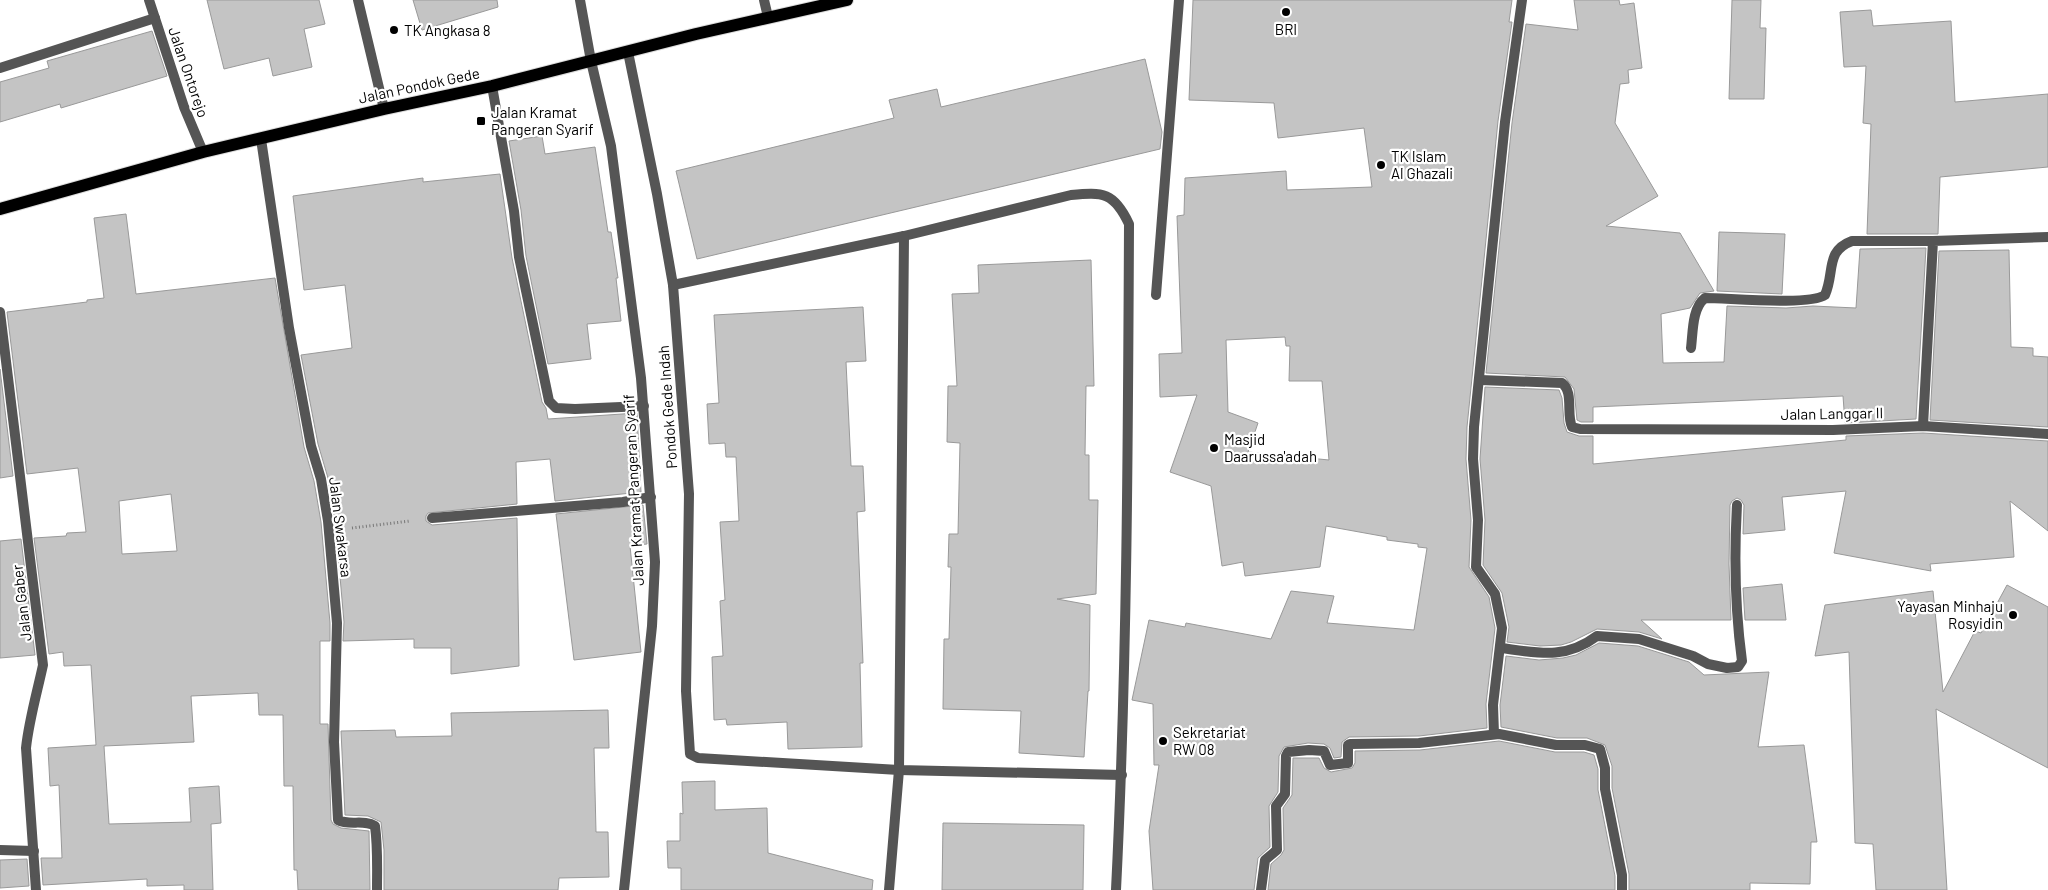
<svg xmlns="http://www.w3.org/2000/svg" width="2048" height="890" viewBox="0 0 2048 890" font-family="Barlow,sans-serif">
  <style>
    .building { fill: #c4c4c4; stroke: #999; fill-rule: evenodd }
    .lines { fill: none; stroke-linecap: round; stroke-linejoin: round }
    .primary-casing { stroke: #dbdbdb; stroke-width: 14 }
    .path { stroke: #777; stroke-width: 3; stroke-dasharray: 1 2.5; stroke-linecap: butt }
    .service { stroke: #555; stroke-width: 10 }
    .minor { stroke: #555; stroke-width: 10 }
    .primary { stroke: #000; stroke-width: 12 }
    .poi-dot { fill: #000; stroke: #fff; stroke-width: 2 }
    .labels { text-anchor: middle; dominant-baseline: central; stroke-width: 4.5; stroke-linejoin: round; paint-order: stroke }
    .poi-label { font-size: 15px; fill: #000; stroke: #fff; text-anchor: start }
    .street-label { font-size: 15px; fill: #000; stroke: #fff }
  </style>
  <rect width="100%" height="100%" fill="#fff"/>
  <!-- building -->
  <g class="building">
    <polygon points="207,0 319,0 325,24 304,29 312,67 273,76 269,58 224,69"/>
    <polygon points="413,0 497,0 498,7 422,30"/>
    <path d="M1193,0h319l-3,22h3l-14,99 -31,306 -1,32 5,61 -2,47 20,30 6,31 -9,76 1,24 -68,8 -70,1 -7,5 -1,15 -7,1 -4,-10 -6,-4 -16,-1 -24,4 -5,9 -1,36 -9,14 1,41 -12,11 -4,32h-101l-4,-59 10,-66h-5l-1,-61 -21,-4 17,-80 36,7 1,-4 85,16 20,-48 43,5 -7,27 87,7 13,-82 -9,-1v-3l-31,-4v-3l-61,-11 -6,41 -75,9 -2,-14 -21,4 -11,-80 -41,-14 27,-77 -37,2 -1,-43 23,-1 -5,-137 7,-1 1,-37 101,-7 1,19 85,-3 -8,-59 -86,10 -4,-35 -85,-3zM1285,337l1,9h4l-1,35h33l7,79 -81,-8 10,-29 -30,-11 -2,-72z"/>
    <polygon points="1574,0 1619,0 1620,5 1634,3 1642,68 1628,70 1629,83 1620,84 1615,123 1658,196 1606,226 1680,233 1714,291 1700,293 1690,308 1661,314 1663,363 1724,362 1727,306 1786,308 1813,306 1856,308 1860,249 1926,248 1916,419 1845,423 1843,396 1593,407 1593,422 1581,422 1577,420 1574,389 1565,377 1486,373 1512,123 1526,24 1578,30"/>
    <polygon points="1732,0 1761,0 1760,28 1766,28 1764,99 1729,99"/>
    <polygon points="1871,10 1873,26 1951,21 1955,102 2048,94 2048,167 1940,177 1938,234 1867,234 1871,124 1863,123 1866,66 1844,67 1840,12"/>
    <polygon points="152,31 167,76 61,108 60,104 0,122 0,82 49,68 47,61"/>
    <polygon points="1145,59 1162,132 1160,149 697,259 676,171 894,118 889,100 937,89 941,107"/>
    <polygon points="542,136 545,154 595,147 608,232 611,232 618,278 616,278 621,321 587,324 591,359 548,364 526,256 521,210 509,141"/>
    <polygon points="500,174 512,258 542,402 546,408 548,419 637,413 641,492 555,501 550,459 516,462 517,504 428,513 426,516 426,521 432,525 517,518 519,666 451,674 451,648 414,648 414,639 343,641 344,622 335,520 328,478 318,444 301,355 352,348 345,285 304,290 293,196 423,178 423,182"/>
    <path d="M126,214l10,80 139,-16 29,169 10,34 7,41 9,101v18h-10v83h8l3,96 2,4 8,4 28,3 1,59h-72l-1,-20h-3l-1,-84h-9l-1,-71h-24l-1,-22 -67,3 3,46 -90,4 5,78 82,-2 -2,-34 30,-2 2,37 -10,1 2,66h-29v-5l-37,1v-7l-104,6 -2,-27h21l-3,-73 -9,1 -2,-38 48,-3 -5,-80 -27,1 -1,-14 -14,2 -15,-116 32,-2 1,-3 19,-1 -8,-64 -51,6 -20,-162 80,-10v-2l17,-2 -10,-80zM171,494l6,57 -55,3 -3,-53z"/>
    <polygon points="1719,232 1785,234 1782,294 1717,291"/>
    <polygon points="2009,250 2011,347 2033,348 2033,356 2048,357 2048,427 1930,420 1939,251"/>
    <polygon points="1091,260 1094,386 1086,386 1085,455 1089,455 1089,500 1098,500 1096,594 1057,599 1090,605 1089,691 1088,691 1084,757 1019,753 1021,711 943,709 944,639 949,639 951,567 948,567 949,534 958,534 960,443 947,442 948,386 957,386 952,294 979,293 978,265"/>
    <polygon points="863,307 866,361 846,362 851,466 863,466 865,511 857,512 863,663 860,663 862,747 788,749 787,722 727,725 726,719 714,720 712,657 723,656 720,601 725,600 720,522 739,521 736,457 726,457 725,443 709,444 707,404 719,403 714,315"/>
    <polygon points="0,369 13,476 0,478"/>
    <polygon points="1485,387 1559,390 1562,398 1564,423 1567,432 1579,436 1593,436 1593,464 1846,440 1846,436 1923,433 2048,441 2048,531 2010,501 2014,557 1930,564 1931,571 1834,553 1846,491 1782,497 1785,530 1743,534 1744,505 1741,500 1737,498 1732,501 1730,505 1729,564 1731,620 1641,620 1662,639 1639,632 1597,629 1571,642 1561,645 1540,646 1507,642 1509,627 1502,593 1483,565 1485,520 1480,459"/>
    <polygon points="643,505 647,544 630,546 641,652 574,660 556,514"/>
    <polygon points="21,539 35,655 0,658 0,541"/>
    <polygon points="1782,584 1786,620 1745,620 1743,588"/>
    <polygon points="2007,585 2048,607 2048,768 1936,709 1947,890 1876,890 1873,844 1855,843 1849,652 1815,656 1825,605 1933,591 1943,692 1975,631 1981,633"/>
    <polygon points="1599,643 1638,646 1689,662 1704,675 1769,672 1758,747 1804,745 1817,842 1811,842 1810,884 1750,883 1750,890 1629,890 1629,874 1612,788 1612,766 1605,745 1587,738 1557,738 1501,727 1500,705 1506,656 1539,660 1563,658 1576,655"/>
    <polygon points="608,710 609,748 594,748 596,832 608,832 609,877 559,878 558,890 384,890 384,850 381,822 368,816 345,815 341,731 395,730 396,737 452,736 451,713"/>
    <polygon points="1499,741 1555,752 1584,752 1594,755 1598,769 1598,790 1615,876 1615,890 1268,890 1271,864 1281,855 1284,850 1283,808 1292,795 1293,758 1319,758 1324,768 1331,772 1352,768 1355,763 1355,751 1420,750"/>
    <polygon points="715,781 715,810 767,808 768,853 873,880 872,890 681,890 681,868 668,868 667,841 680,841 680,813 683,814 682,782"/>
    <polygon points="943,823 1084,825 1083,890 942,890"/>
    <polygon points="27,859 29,886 0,888 0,860"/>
  </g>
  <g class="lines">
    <defs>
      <polyline id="primary" points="0,209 203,152 384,109 492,86 696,34 847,0"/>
    </defs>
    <!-- primary casing -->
    <use href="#primary" class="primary-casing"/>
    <!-- path -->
    <polyline class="path" points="352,528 410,521"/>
    <!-- service -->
    <g class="service">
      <polyline points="358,0 384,109"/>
      <polyline points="580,0 591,61"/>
      <polyline points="764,0 768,17"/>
    </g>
    <!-- minor -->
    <g class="minor">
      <polyline points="149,0 184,107 203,152"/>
      <polyline points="628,52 657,194 673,285 689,494 686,691 690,754 698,758 899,770 1122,775"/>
      <polyline points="591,61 611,146 641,378 655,562 652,626 624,890"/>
      <polyline points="0,68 155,18"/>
      <polyline points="492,86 514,211 519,257 549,401 556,408 575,409 644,406"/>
      <path d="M261,139l28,189 22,118 10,33 7,42 9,102 -3,119 4,78c11,6 26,-1 37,6 3,22 2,42 2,64"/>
      <path d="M673,285l231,-49 167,-41c32,-3 43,-3 58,29 -1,222 -2,444 -13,666"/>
      <polyline points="1156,295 1179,0"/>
      <path d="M0,312l43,353c-6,28 -14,55 -17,83l10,142"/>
      <path d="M1691,348c2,-16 1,-40 14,-50 24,0 104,8 120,-3 10,-23 0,-44 27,-54h81"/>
      <path d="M1480,380l82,3c12,9 4,31 10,44l8,2 253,1 90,-4 125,8"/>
      <polyline points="1923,426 1933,241 2048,237"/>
      <polyline points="432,518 623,502 651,497"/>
      <path d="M1501,648c37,5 64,12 96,-12l42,3 54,17 15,8 19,4 11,-1 4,-6c-7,-52 -8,-104 -5,-156"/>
      <polyline points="1494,734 1493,705 1502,628 1495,594 1476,567 1478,520 1473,459 1474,427 1505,122 1522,0"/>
      <polyline points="0,850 34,851"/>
      <polyline points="889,890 899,770 904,236"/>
      <polyline points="1261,890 1265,860 1277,850 1276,806 1285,794 1286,756 1288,752 1309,750 1324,751 1330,765 1348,763 1348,745 1350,744 1419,743 1499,734 1556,745 1585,745 1600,749 1605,768 1605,789 1622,875 1622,890"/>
    </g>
    <!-- primary -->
    <use href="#primary" class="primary"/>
  </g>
  <!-- markers -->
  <g class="poi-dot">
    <circle cx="1286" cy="12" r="5"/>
    <circle cx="394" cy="30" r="5"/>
    <rect x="476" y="116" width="10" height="10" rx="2.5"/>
    <circle cx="1381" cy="165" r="5"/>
    <circle cx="1214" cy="448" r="5"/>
    <circle cx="2013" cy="615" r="5"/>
    <circle cx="1163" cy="741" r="5"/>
  </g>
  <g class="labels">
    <!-- poi labels -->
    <g class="poi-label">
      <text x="1286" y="29" text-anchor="middle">BRI</text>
      <text x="404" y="30">TK Angkasa 8</text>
      <text x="491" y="112">Jalan Kramat<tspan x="491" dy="17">Pangeran Syarif</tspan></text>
      <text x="1391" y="156">TK Islam<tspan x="1391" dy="17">Al Ghazali</tspan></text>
      <text x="1224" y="439">Masjid<tspan x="1224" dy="17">Daarussa'adah</tspan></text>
      <text x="2003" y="606" text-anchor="end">Yayasan Minhaju<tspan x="2003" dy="17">Rosyidin</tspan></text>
      <text x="1173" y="732">Sekretariat<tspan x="1173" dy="17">RW 08</tspan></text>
    </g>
    <!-- street labels -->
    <g class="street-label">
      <text transform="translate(189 72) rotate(71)">Jalan Ontorejo</text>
      <text transform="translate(419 85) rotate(-12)">Jalan Pondok Gede</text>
      <text transform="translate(667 407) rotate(-94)">Pondok Gede Indah</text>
      <text transform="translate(1832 413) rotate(-1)">Jalan Langgar II</text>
      <text transform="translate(633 490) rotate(-93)">Jalan Kramat Pangeran Syarif</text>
      <text transform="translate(341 527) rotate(83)">Jalan Swakarsa</text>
      <text transform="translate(21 603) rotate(-97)">Jalan Gaber</text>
    </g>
  </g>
</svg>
